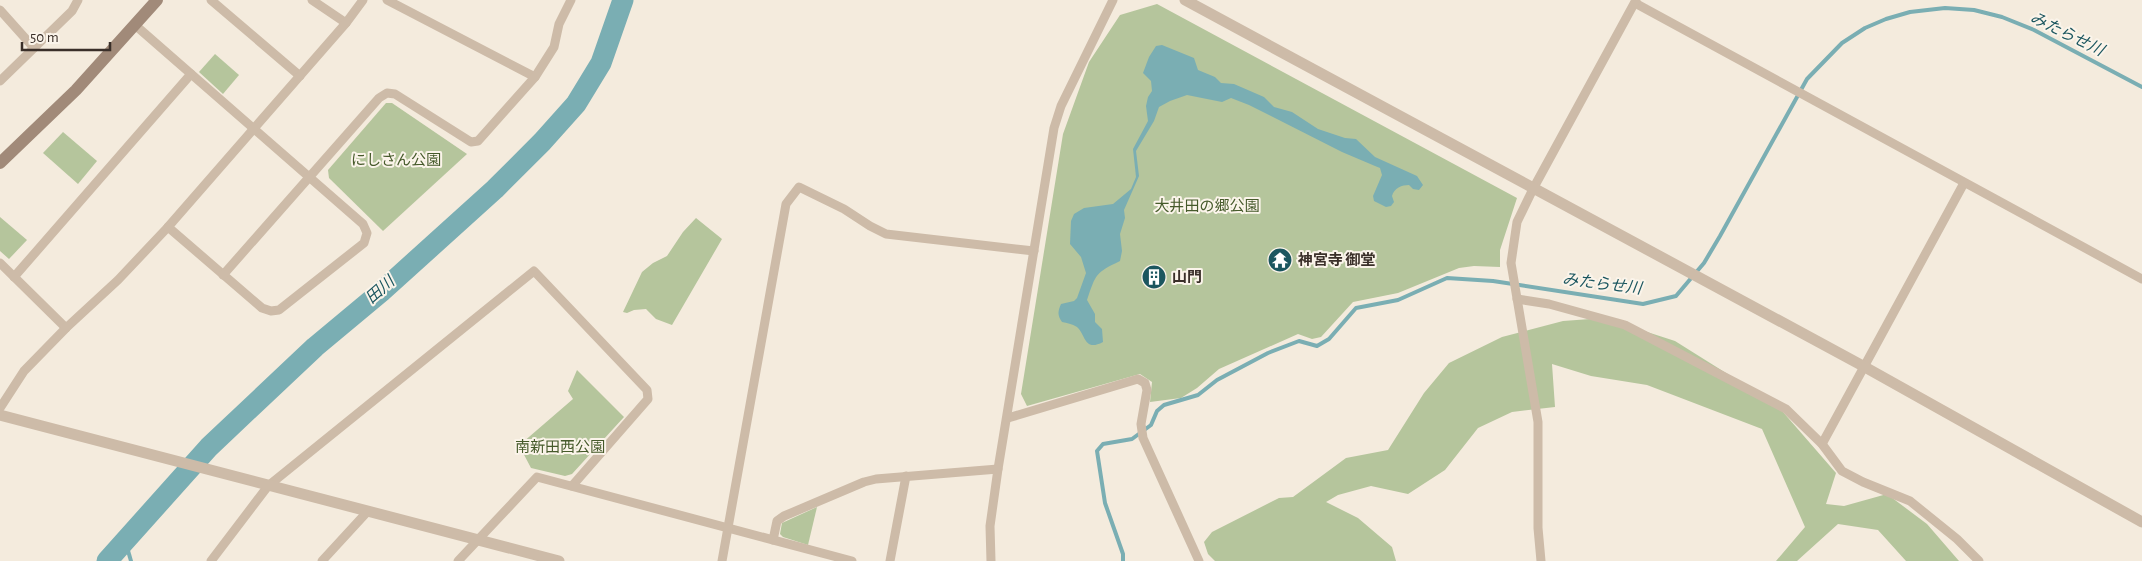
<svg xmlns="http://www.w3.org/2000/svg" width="2142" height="561" viewBox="0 0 2142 561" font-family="'Alegreya Sans','Noto Sans JP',sans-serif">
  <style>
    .green { fill: #b5c59c }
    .water { fill: #7aaeb3 }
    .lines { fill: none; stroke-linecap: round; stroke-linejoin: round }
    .stream { stroke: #7aaeb3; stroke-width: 4 }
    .river { stroke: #7aaeb3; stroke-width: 21 }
    .minor { stroke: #cdbba8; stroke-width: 9 }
    .tertiary { stroke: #cdbba8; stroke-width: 11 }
    .secondary { stroke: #a18a79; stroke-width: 12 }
    .labels { text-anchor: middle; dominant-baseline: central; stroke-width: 4; stroke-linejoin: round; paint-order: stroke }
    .park-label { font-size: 15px; fill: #465a2b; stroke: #fbf4ea }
    .poi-label { font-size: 15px; font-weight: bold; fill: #3a2f29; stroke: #fbf4ea; text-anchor: start }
    .water-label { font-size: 16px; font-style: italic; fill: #1b565f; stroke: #fbf4ea }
  </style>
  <rect width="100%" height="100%" fill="#f4ebdd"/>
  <!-- green -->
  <g class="green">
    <polygon points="1157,4 1517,198 1500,250 1500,267 1474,266 1459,268 1398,293 1353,302 1321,337 1312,339 1298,334 1219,369 1197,388 1181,398 1150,402 1152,382 1140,374 1027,406 1021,394 1063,134 1089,62 1120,15"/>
    <polygon points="215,54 239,75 223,94 199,72"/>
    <polygon points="386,103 392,103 467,154 383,231 329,178 328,170"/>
    <polygon points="63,132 97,161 78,184 43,153"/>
    <polygon points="0,217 27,240 9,259 0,251"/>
    <polygon points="696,218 722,239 672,325 656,319 646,309 634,310 627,313 623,312 642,272 653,263 667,256 683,232"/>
    <polygon points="1604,318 1675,341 1777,405 1836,473 1826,504 1844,506 1887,494 1927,524 1959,561 1906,561 1878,530 1838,524 1797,561 1776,561 1805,527 1762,429 1647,385 1591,376 1552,364 1555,407 1512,412 1478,428 1445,470 1408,494 1371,486 1338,495 1326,502 1358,518 1392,547 1396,561 1215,561 1208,554 1204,542 1212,532 1279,498 1293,497 1346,458 1388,450 1424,393 1449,363 1502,337 1563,321"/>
    <polygon points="577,370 624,417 572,474 565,476 531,468 521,449 522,443 573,399 568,391"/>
    <polygon points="817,507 808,545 783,537 780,534 782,523"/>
  </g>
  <!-- water -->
  <path class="water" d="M1162,45l32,13 4,12 17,7 6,6 13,1 30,13 10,10 18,5 26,17 27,9 11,1 19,18 42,19 6,9 -4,5 -6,-1 -4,-4c-7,0 -15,3 -17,11l2,6 -3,4 -5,1 -12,-6 -1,-5 9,-21 -2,-7 -5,-2 -33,-14 -93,-47 -18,-7 -9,4 -35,-7 -17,6 -11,6 -5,14 -18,30 3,25 -15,34 1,8 -5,16 2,17 -2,10c-25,12 -24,13 -33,39l8,14v8l7,7 1,13c-19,10 -17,-7 -26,-15 -5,-3 -10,-4 -15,-5 -5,-7 -4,-11 -1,-18l13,-3 3,-3 9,-25 -5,-16 -11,-13 1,-23 3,-7 10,-6 29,-4 18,-15 5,-12 -3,-28 15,-28 -2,-15 2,-9 4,-6 -1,-10 -8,-8 6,-16 7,-11z"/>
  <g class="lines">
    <!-- stream -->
    <g class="stream">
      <polyline points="125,540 131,561"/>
      <polyline points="1123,561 1123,554 1105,503 1097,451 1103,444 1132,439 1151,425 1157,411 1164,405 1198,395 1217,380 1268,353 1299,341 1317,346 1329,339 1356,308 1398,300 1447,278 1493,281 1643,304 1676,296 1704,263 1720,236 1807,79 1842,43 1865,28 1886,19 1910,12 1945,8 1974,10 2002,17 2034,30 2142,87"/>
    </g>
    <!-- river -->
    <polyline class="river" points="107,561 209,447 315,347 381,292 495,189 542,142 576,104 601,63 623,0"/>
    <!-- minor -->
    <g class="minor">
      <polyline points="211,0 300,76"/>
      <polyline points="312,0 346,23"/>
      <polyline points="387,0 535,77"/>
      <polyline points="1635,3 2142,279"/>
      <polyline points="0,10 34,48"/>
      <polyline points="135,25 363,224 367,233 364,243 279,310 271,311 262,308 168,227"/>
      <polyline points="0,81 72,11 78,0"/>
      <polyline points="0,263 66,328"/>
      <polyline points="223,275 379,98 387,93 395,94 471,142 478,141 535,77 554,47 559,24 571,0"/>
      <polyline points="14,277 191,74"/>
      <polyline points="1517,299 1549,304 1625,325 1786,409 1822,444 1842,471 1863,482 1910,501 1957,539 1979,561"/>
      <polyline points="0,408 24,371 66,328 118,280 168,227 346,23 363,0"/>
      <polyline points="1008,418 1138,379 1145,383 1147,390 1141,424 1143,438 1199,561"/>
      <polyline points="1822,444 1964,183"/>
      <polyline points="773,540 777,521 784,516 864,482 876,479 998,469"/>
      <polyline points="211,561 268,486 534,271 647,390 648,399 572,486"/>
      <polyline points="322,561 368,511"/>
      <polyline points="458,561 537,477 852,561"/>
      <polyline points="722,561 786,204 799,187 844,209 870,226 886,234 1034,251"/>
      <polyline points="890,561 906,476"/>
      <polyline points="991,561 990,526 998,469 1054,128 1061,106 1113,0"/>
      <polyline points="1541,561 1538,528 1538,422 1511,263 1517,222 1533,189 1636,0"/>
    </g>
    <!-- tertiary -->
    <g class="tertiary">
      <polyline points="1185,0 1863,366 2142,522"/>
      <polyline points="0,415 559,561"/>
    </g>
    <!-- secondary -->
    <polyline class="secondary" points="0,163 76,90 157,0"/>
  </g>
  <!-- icons -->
  <defs>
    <symbol id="temple-disc" viewBox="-11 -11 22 22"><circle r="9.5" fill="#1b565f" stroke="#fbf4ea"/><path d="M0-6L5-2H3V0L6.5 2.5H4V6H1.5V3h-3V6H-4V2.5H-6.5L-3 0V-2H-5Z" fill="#fff"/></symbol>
    <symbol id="building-disc" viewBox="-11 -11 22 22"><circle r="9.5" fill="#1b565f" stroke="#fbf4ea"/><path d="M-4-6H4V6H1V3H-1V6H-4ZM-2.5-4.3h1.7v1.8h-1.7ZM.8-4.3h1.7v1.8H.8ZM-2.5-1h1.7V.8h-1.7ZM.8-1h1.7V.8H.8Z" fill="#fff"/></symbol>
  </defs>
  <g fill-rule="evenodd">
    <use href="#temple-disc" x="1266" y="246" width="28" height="28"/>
    <use href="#building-disc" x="1140" y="263" width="28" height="28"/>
  </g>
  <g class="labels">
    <!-- park labels -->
    <g class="park-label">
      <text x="396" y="160">にしさん公園</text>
      <text x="1207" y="206">大井田の郷公園</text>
      <text x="560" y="447">南新田西公園</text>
    </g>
    <!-- poi labels -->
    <g class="poi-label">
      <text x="1298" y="260">神宮寺 御堂</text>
      <text x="1172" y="277">山門</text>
    </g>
    <!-- water labels -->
    <g class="water-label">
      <text transform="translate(2067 34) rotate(26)">みたらせ川</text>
      <text transform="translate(1602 284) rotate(7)">みたらせ川</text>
      <text transform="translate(380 290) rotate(-41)">田川</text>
    </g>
  </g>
  <!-- scale -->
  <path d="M22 42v8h88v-8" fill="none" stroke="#3a2f29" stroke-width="2.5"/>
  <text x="30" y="42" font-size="15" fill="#3a2f29" stroke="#fbf4ea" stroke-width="4" paint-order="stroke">50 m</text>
</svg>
